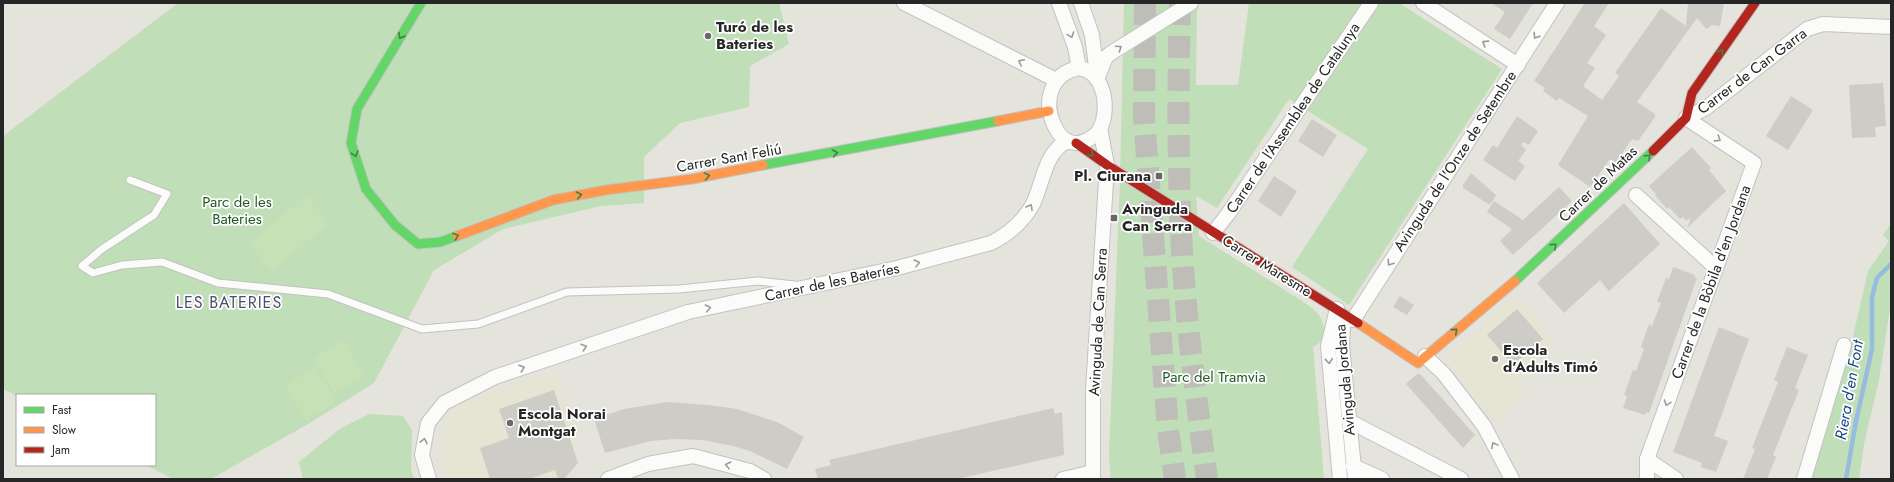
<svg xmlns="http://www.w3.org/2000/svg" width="1894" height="482" viewBox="0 0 1894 482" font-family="Jost,sans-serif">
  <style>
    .education { fill: #e6e4d2 }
    .green { fill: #c0deb8 }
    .pitch { fill: #c7e1b6 }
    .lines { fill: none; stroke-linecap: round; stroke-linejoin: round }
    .stream { stroke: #97bcde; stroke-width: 4.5 }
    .building { fill: #cdccc7 }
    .highway-tunnel { stroke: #bebdb8; stroke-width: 22; stroke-dasharray: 22 11; stroke-linecap: butt }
    .lane-casing { stroke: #c2c2c1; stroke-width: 9 }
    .street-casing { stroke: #c2c2c1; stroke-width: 16 }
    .fast-casing { stroke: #c2c2c1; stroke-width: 11 }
    .slow-casing { stroke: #c2c2c1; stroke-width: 11 }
    .jam-casing { stroke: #c2c2c1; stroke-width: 11 }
    .lane { stroke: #fbfbfa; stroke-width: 7 }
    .street { stroke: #fbfbfa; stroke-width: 14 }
    .fast { stroke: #63d668; stroke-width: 9 }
    .slow { stroke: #ff974d; stroke-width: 9 }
    .jam { stroke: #b3261e; stroke-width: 9 }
    .oneway { stroke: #9b9b9b }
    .oneway2 { stroke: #447e47 }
    .poi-dot { fill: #686866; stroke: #fff; stroke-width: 1.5 }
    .labels { text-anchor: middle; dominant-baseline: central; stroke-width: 3.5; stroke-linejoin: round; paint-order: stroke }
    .poi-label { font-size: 15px; font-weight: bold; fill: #262626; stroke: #fff; text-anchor: start }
    .street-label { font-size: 15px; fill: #262626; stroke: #fff }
    .park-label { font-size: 15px; fill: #205a22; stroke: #fff }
    .neighbourhood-label { font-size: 16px; letter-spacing: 1px; fill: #4e4d71; stroke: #fff }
    .water-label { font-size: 16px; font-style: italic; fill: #1b4886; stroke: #fff }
  </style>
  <rect width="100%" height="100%" fill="#e4e3dc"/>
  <!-- education -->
  <g class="education">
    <polygon points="1515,296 1553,339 1536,362 1528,377 1525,375 1520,382 1526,387 1499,422 1496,417 1492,419 1484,406 1454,370 1451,361 1454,353"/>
    <polygon points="554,371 567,410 579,462 564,479 447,479 440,466 444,462 443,452 439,448 443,431 451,428 449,418 456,409 469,401"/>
  </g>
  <!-- green -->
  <g class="green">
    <polygon points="178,3 779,3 789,44 750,66 749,107 680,123 644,157 644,203 601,206 503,229 434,270 374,383 308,424 211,479 173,479 146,465 155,465 155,395 17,395 17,396 3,389 3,136"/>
    <path d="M1124,3h73l-1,82h42l11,-82h150l103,66 -153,236 -57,-38 76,-118 -79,-50 -72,109 -21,-12 3,40 103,65c18,12 22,17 23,38l-12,8 11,132h-213l-2,-23 11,-276z"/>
    <polygon points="1891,224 1891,301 1879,380 1864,444 1859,479 1811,479 1852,341 1868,271 1889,241 1883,235"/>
    <polygon points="369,414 403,416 412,430 411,469 414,479 303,479 299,462 341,428"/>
  </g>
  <!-- pitch -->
  <g class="pitch">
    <polygon points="306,196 329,223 272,271 249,244"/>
    <polygon points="343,340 365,375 335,394 313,359"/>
    <polygon points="315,367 337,401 307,421 285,386"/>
  </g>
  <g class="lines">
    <!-- stream -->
    <polyline class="stream" points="1846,479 1856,421 1872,349 1872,297 1877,278 1891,264"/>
  </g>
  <!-- building -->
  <g class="building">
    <polygon points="1491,3 1533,3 1510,39 1494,29 1505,12"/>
    <polygon points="1585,3 1609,3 1594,26 1606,35 1587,63 1595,68 1583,86 1602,100 1619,76 1615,73 1661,8 1686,26 1688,3 1724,3 1720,26 1712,25 1706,29 1697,18 1637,102 1655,114 1655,117 1638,141 1632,139 1615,163 1610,159 1590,187 1558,165 1588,116 1559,98 1557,101 1543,91 1545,88 1534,81"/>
    <polygon points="1883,83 1886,126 1875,127 1876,137 1852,138 1849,85"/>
    <polygon points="1791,96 1813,110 1788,150 1766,136"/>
    <polygon points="1517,116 1538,131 1529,145 1524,142 1521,145 1526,150 1518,161 1525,166 1515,181 1483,160 1493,145 1497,148"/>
    <polygon points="1312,119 1337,135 1323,157 1298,141"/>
    <polygon points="1692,147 1711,168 1709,170 1726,191 1687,228 1691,217 1686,221 1683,217 1680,219 1669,207 1667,209 1655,195 1656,194 1649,186"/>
    <polygon points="1471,173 1496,195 1490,205 1463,188 1463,185"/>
    <polygon points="1274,176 1297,191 1281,217 1258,201"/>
    <polygon points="1559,187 1572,201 1513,255 1500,241 1512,229 1487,212 1494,201 1523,220"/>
    <polygon points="1624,203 1660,244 1609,291 1600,280 1564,313 1537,283"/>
    <polygon points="1673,267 1695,275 1694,277 1697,278 1649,413 1646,412 1645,415 1623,408 1627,396 1624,395 1633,370 1636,371 1644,349 1641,347 1649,324 1652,326 1661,303 1657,302 1666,278 1669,279"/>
    <polygon points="1400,296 1414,305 1407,315 1393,307"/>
    <polygon points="1517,309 1543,339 1513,365 1487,335"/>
    <polygon points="1719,327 1749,339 1714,436 1728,441 1716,472 1701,467 1702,463 1673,452"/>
    <polygon points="1787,347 1808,355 1795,388 1799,390 1773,455 1776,457 1767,479 1743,479 1755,449 1752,448 1778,382 1774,380"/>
    <polygon points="1417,374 1420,374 1475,435 1463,448 1406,384"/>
    <polygon points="554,390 578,463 564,479 558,479 555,470 529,479 490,479 480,448 509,438 499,409"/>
    <polygon points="667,402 708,405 737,409 777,422 804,437 787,469 750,451 733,446 703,440 674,439 651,441 605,453 594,419 624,409"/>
    <polygon points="1053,408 1055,414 1062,412 1064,455 957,479 818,479 815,469 831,465 829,460"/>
  </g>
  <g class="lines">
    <!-- highway-tunnel -->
    <g class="highway-tunnel">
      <polyline points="1145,3 1144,118 1168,430 1175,479"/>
      <path d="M1180,3c-2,69 -2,139 0,208 3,90 15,179 27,268"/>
    </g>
    <defs>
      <polyline id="lane" points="130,180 167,194 154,215 102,249 82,266 93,273 122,265 162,262 218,283 328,294 422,329 478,324 567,292 679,289 758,281 795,285"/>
      <g id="street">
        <polyline points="904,3 1056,80"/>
        <polyline points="1059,3 1075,47 1079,68"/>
        <polyline points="1081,3 1092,35 1097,75"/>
        <polyline points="1423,3 1518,65"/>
        <path d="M1079,68c26,4 31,41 21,61 -5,9 -22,18 -32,12 -6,-2 -11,-10 -14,-16 -11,-24 -3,-52 25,-57z"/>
        <polyline points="1097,79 1106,57 1111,53 1191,3"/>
        <polyline points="1686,118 1706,108 1807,29 1823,24 1891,27"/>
        <polyline points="1636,195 1716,268"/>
        <polyline points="1213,233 1228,214 1371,3"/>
        <polyline points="1337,309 1343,328 1342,345 1355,479"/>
        <polyline points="1337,309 1328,346 1340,479"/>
        <polyline points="1353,320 1557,3"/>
        <polyline points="1425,356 1444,374 1484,426 1512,479"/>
        <polyline points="1349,421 1461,479"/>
        <polyline points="1647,459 1676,479"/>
        <polyline points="1353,466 1382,479"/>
        <path d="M429,479l-7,-24 6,-32 16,-20 51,-26 193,-65 209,-44 94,-25c18,-9 32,-21 42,-39 10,-21 12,-53 35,-63"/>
        <polyline points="608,479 648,464 693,456 750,471 764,479"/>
        <polyline points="1063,479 1093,472"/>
        <polyline points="1093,479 1093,390 1107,165 1100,128"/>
        <polyline points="1647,479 1647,459 1754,163 1686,118"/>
        <polyline points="1804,479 1844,345"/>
      </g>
      <g id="fast">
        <polyline points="421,3 357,109 351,143 366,189 395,225 418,244 440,242 457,236"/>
        <polyline points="763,165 998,121"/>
        <polyline points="1515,281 1653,151"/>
      </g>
      <g id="slow">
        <polyline points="998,121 1049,111"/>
        <polyline points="457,236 553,200 606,190 692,179 763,165"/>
        <polyline points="1358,323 1418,363 1515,281"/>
      </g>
      <g id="jam">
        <polyline points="1076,143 1107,165 1358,323"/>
        <polyline points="1653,151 1686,118 1692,93 1755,3"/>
      </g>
    </defs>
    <!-- lane casing -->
    <use href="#lane" class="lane-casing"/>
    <!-- street casing -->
    <use href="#street" class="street-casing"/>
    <!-- fast casing -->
    <use href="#fast" class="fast-casing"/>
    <!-- slow casing -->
    <use href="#slow" class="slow-casing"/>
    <!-- jam casing -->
    <use href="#jam" class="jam-casing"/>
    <!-- lane -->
    <use href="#lane" class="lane"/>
    <!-- street -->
    <use href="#street" class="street"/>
    <!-- fast -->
    <use href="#fast" class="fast"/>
    <!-- slow -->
    <use href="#slow" class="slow"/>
    <!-- jam -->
    <use href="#jam" class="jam"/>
  </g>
  <!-- one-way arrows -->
  <defs><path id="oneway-chevron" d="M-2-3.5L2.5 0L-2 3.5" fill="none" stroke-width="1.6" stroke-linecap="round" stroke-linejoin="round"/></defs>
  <g class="oneway">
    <use href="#oneway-chevron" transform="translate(1071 35) rotate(70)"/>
    <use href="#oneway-chevron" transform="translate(1536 36) rotate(123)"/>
    <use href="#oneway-chevron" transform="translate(1485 43) rotate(-147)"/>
    <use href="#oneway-chevron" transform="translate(1119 48) rotate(-34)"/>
    <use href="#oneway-chevron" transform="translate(1021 62) rotate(-153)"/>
    <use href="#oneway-chevron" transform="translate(1718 139) rotate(33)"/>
    <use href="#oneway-chevron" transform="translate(1030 207) rotate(-60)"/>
    <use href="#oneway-chevron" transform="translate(917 263) rotate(-14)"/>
    <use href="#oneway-chevron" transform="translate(1390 263) rotate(123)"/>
    <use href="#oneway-chevron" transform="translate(708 308) rotate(-12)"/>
    <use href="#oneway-chevron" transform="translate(584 347) rotate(-18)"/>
    <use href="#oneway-chevron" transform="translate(1329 361) rotate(84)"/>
    <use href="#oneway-chevron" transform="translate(522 368) rotate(-19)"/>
    <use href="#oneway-chevron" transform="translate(1667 403) rotate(110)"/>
    <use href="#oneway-chevron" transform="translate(424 441) rotate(-78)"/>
    <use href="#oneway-chevron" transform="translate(1494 445) rotate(-118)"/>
    <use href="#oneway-chevron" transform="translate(728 465) rotate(-166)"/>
  </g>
  <g class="oneway2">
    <use href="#oneway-chevron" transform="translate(401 36) rotate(121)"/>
    <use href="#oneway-chevron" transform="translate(1721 52) rotate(-55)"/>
    <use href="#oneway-chevron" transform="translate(835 153) rotate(-11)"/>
    <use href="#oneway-chevron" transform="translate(355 154) rotate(73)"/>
    <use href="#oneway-chevron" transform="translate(1091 154) rotate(36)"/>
    <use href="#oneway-chevron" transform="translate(1648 157) rotate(-45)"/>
    <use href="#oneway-chevron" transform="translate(707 176) rotate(-10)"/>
    <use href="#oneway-chevron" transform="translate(579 195) rotate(-11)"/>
    <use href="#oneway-chevron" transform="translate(456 236) rotate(-20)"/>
    <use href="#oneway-chevron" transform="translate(1554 246) rotate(-43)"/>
    <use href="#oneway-chevron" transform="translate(1455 331) rotate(-40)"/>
  </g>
  <!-- markers -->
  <g class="poi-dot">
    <circle cx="708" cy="36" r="4"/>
    <rect x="1155" y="172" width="8" height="8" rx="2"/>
    <rect x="1110" y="214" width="8" height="8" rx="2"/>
    <circle cx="1495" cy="359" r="4"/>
    <circle cx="510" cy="423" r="4"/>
  </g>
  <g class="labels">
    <!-- poi labels -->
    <g class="poi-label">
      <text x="716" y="27">Turó de les<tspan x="716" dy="17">Bateries</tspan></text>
      <text x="1151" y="176" text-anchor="end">Pl. Ciurana</text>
      <text x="1122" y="209">Avinguda<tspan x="1122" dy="17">Can Serra</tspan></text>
      <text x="1503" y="350">Escola<tspan x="1503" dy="17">d’Adults Timó</tspan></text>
      <text x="518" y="414">Escola Norai<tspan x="518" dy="17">Montgat</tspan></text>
    </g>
    <!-- street labels -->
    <g class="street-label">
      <text transform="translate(1752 71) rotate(-37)">Carrer de Can Garra</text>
      <text transform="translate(1293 118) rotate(-56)">Carrer de l'Assemblea de Catalunya</text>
      <text transform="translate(729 158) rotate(-10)">Carrer Sant Feliú</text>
      <text transform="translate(1455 161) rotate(-57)">Avinguda de l'Onze de Setembre</text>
      <text transform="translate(1598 184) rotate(-44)">Carrer de Matas</text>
      <text transform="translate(1267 266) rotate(32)">Carrer Maresme</text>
      <text transform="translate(832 282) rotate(-12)">Carrer de les Bateríes</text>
      <text transform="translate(1711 282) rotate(-70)">Carrer de la Bòbila d'en Jordana</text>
      <text transform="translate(1098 322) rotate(-87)">Avinguda de Can Serra</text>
      <text transform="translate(1345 380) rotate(-95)">Avinguda Jordana</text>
    </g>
    <!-- park labels -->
    <g class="park-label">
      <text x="237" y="202">Parc de les<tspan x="237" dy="17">Bateries</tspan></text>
      <text x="1214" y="377">Parc del Tramvia</text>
    </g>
    <!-- neighbourhood labels -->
    <g class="neighbourhood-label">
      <text x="229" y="302">LES BATERIES</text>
    </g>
    <!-- water labels -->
    <g class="water-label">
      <text transform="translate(1849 390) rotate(-80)">Riera d'en Font</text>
    </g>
  </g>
  <!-- border -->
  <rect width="1894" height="482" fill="none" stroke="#262626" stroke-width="8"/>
  <!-- legend -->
  <rect x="16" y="394" width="140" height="72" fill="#ffffff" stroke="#a8a8a8"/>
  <rect x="24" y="407" width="20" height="6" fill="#63d668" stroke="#a8a8a8"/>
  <text x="52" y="414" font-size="12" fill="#262626">Fast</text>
  <rect x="24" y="427" width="20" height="6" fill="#ff974d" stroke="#a8a8a8"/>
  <text x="52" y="434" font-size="12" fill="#262626">Slow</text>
  <rect x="24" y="447" width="20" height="6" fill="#b3261e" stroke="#a8a8a8"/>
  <text x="52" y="454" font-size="12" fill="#262626">Jam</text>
</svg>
